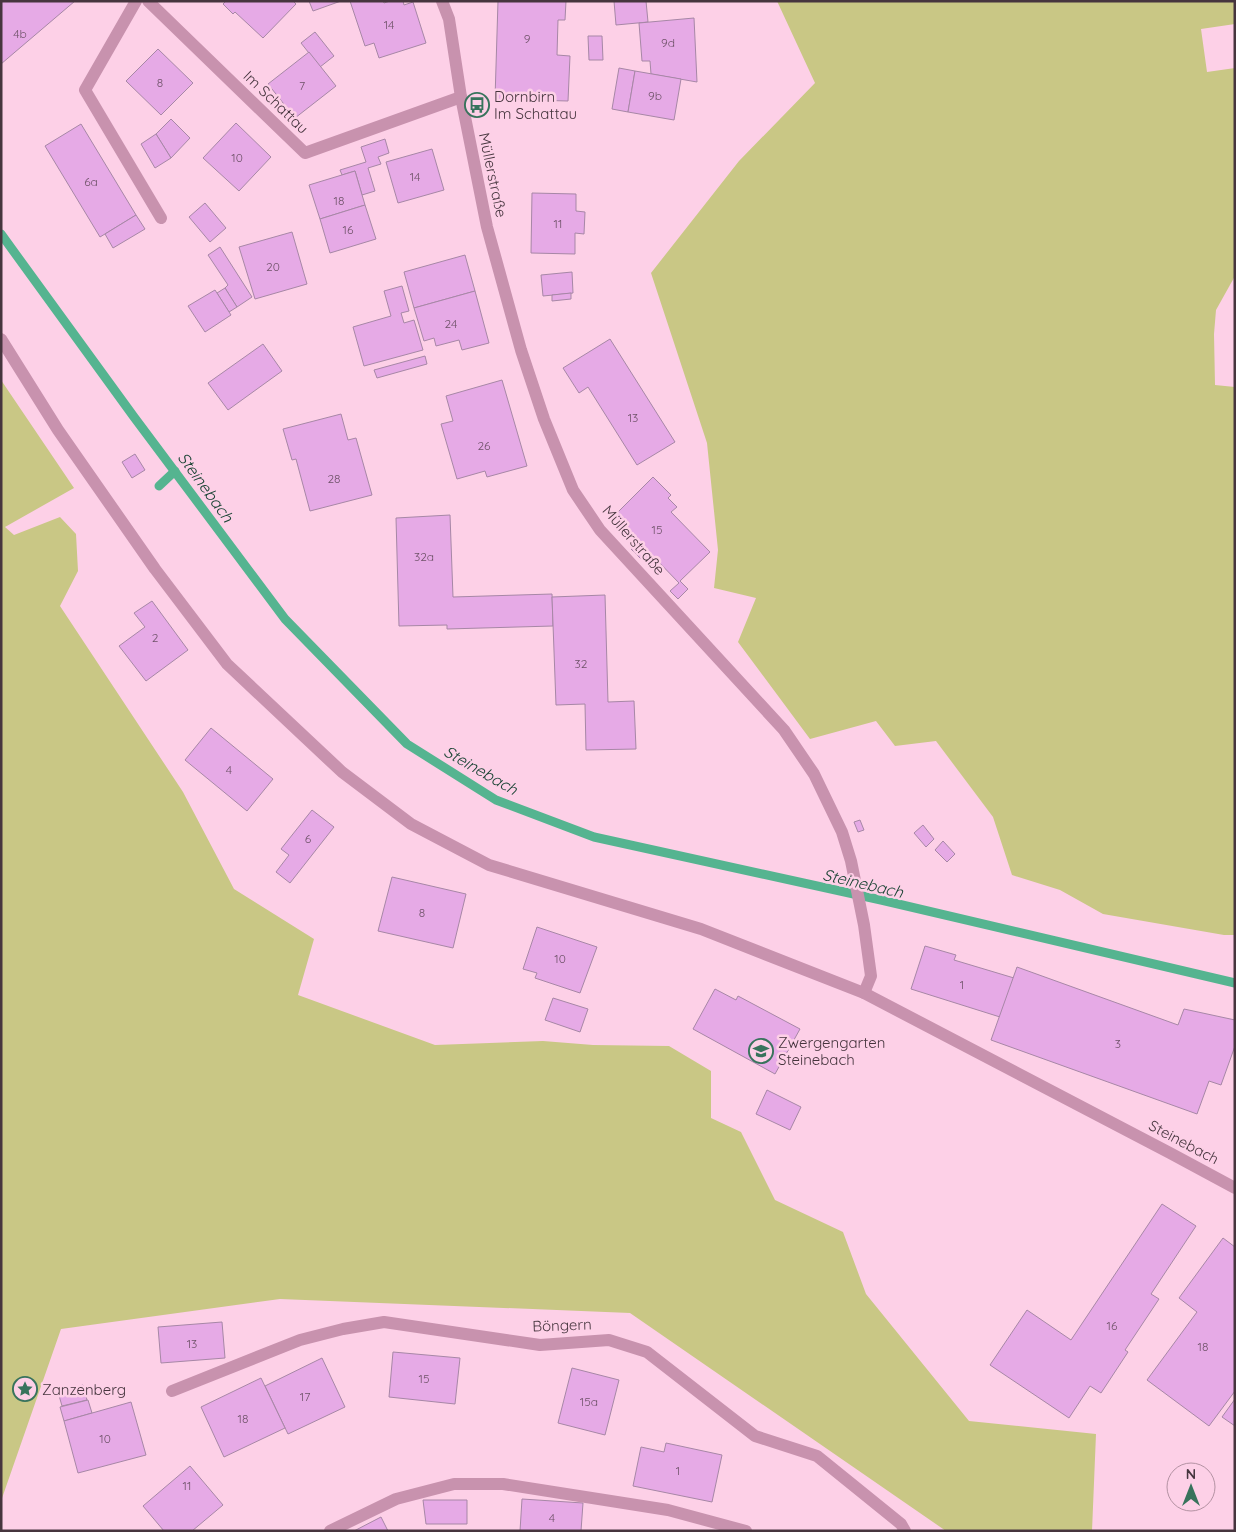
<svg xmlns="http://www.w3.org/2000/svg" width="1236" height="1532" viewBox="0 0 1236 1532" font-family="Quicksand,sans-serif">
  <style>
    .green { fill: #c9c785 }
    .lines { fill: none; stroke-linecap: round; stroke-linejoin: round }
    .stream { stroke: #55b490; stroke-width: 9 }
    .building { fill: #e6aae6; stroke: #a787a6 }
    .service { stroke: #c892ae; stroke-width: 12 }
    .minor { stroke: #c892ae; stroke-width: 12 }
    .labels { text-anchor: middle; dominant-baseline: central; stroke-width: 5; stroke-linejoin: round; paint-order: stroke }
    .number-label { font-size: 12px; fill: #6e5268 }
    .poi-label { font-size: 15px; fill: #46353e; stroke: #fdd0e7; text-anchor: start }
    .street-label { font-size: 15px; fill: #46353e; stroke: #fdd0e7 }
    .water-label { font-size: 16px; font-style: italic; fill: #1b4435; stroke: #fdd0e7 }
  </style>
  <rect width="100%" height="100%" fill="#fdd0e7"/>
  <!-- green -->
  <g class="green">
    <polygon points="777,1 1234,1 1235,24 1201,29 1207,72 1235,68 1235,276 1216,310 1214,334 1215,385 1235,387 1235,935 1224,935 1103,914 1060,890 1012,875 993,817 936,741 895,746 876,721 810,739 738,642 756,598 714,588 718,550 707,443 651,273 739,161 815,83"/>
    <polygon points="1,380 74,488 5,527 14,535 60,517 76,534 78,571 60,606 183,792 234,889 314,939 298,995 435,1045 543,1041 593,1045 669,1046 711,1071 711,1118 741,1132 775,1200 843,1232 866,1294 969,1421 1096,1434 1092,1531 946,1531 630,1313 280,1299 61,1329 1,1501"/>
  </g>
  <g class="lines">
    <!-- stream -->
    <g class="stream">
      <polyline points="1,234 134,417 285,619 407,744 496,800 594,837 881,900 1235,983"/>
      <polyline points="159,486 175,471"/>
    </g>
  </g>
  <!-- building -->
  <g class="building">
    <polygon points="1,1 75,1 1,64"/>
    <polygon points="226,1 293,1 296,4 263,38 235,12 233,14 223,4"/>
    <polygon points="309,1 341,1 313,11"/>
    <polygon points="350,1 383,1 384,3 390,1 403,1 404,5 413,2 426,43 379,58 374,43 365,46"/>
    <polygon points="498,1 566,1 565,20 558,20 557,55 570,56 568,101 495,99"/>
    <polygon points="614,1 646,1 648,22 616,25"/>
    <polygon points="694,18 697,82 651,74 650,61 642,61 639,23"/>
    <polygon points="315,32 334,56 320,67 301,43"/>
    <polygon points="588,36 602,36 603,60 589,60"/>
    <polygon points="158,49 193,83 161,115 126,81"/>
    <polygon points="309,52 336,86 295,118 268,84"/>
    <polygon points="619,68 635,71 628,112 612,109"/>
    <polygon points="635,71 681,79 674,120 628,112"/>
    <polygon points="171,119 190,138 171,158 156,134"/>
    <polygon points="236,123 271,157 239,191 203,158"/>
    <polygon points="81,124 136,215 100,237 45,146"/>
    <polygon points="156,134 171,158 155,168 141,144"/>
    <polygon points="385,139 389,153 378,157 381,164 368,168 375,191 362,195 355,171 342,175 340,170 366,162 361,147"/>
    <polygon points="432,149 444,190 398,203 386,162"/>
    <polygon points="355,171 365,205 320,219 309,185"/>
    <polygon points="532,193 576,194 576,211 585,212 584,234 575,233 575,254 531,253"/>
    <polygon points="205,203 226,228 210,242 189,217"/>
    <polygon points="365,205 376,239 330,253 320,219"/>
    <polygon points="136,215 145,229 113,248 105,234"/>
    <polygon points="292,232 307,284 255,299 239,247"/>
    <polygon points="220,247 252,297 237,307 225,288 228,285 208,255"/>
    <polygon points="465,255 475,291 414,308 404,272"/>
    <polygon points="572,272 573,293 543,296 541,275"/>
    <polygon points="402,286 409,311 401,313 404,323 414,320 423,350 364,366 353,327 391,316 384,291"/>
    <polygon points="225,288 237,307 229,312 217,293"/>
    <polygon points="215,290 231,315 205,332 188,306"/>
    <polygon points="475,291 489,343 462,350 459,340 436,346 434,338 424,341 414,308"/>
    <polygon points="571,293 571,299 552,301 552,295"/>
    <polygon points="610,339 675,442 637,465 588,387 579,393 563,368"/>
    <polygon points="263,344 282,371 228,410 208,383"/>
    <polygon points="425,356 427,364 377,378 374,370"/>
    <polygon points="502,380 527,466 487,477 485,471 457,479 441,424 453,421 446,396"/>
    <polygon points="341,414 348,440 356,438 372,495 310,511 296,459 292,460 283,429"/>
    <polygon points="135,454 145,470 132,478 122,462"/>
    <polygon points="653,477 671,495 668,498 677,507 671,512 710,552 680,581 688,589 678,599 670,591 679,583 652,555 644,562 631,549 638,542 613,517"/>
    <polygon points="450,515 453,597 552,594 553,626 447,629 447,625 399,626 396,518"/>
    <polygon points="605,595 608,702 634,701 636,749 586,750 585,704 556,705 552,597"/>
    <polygon points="152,601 188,650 146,681 119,646 145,627 134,613"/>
    <polygon points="211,728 273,779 247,811 185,760"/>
    <polygon points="312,810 334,827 290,883 276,872 289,855 281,849"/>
    <polygon points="860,820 864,830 858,832 854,822"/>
    <polygon points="923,825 934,839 926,847 914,833"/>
    <polygon points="943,841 955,854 947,862 935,850"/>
    <polygon points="392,877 466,894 453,948 378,931"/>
    <polygon points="537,927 597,947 580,993 535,978 537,973 523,969"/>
    <polygon points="925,946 956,955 954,960 1014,978 1000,1017 911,989"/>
    <polygon points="1017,967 1178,1025 1184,1009 1235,1020 1235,1046 1221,1085 1209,1081 1197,1114 991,1040"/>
    <polygon points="715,989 736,1000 738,996 800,1029 775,1074 693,1029"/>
    <polygon points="553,998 588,1009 580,1032 545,1020"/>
    <polygon points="767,1090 801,1107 790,1130 756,1114"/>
    <polygon points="1162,1204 1196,1226 1151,1294 1159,1299 1125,1350 1128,1352 1101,1393 1090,1386 1069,1418 990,1365 1027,1310 1071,1340"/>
    <polygon points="1223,1238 1235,1247 1235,1391 1209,1426 1147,1380 1197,1312 1179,1298"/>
    <polygon points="222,1322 225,1358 161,1363 158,1327"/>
    <polygon points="393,1352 460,1358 455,1404 389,1397"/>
    <polygon points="322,1358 345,1407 288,1434 265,1386"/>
    <polygon points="572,1368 619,1380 605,1435 558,1423"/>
    <polygon points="261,1378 285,1428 224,1457 201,1407"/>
    <polygon points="83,1385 87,1400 62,1406 58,1392"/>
    <polygon points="1235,1399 1235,1426 1222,1417"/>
    <polygon points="88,1400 92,1413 64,1421 60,1407"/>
    <polygon points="131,1402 146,1455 78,1473 64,1421"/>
    <polygon points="666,1443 722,1455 712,1502 633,1486 641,1447 664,1452"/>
    <polygon points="190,1466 223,1505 192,1531 164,1531 143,1506"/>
    <polygon points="522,1499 583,1503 581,1531 520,1531"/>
    <polygon points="423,1500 467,1500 467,1524 426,1524"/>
    <polygon points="381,1517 388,1531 354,1531"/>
  </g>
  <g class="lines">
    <!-- service -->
    <g class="service">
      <polyline points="136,1 85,90 161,218"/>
      <polyline points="148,1 305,153 461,97"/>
      <polyline points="172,1391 300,1340 343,1329 384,1322 540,1345 609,1340 647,1352 755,1436 817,1456 901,1524 905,1531"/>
      <polyline points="330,1531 396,1499 454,1484 503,1484 668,1510 746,1531"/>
    </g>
    <!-- minor -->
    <g class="minor">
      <polyline points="442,1 449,19 461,97 487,227 521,350 544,419 573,490 600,530 784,730 814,774 842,832 851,861 864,925 871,976 864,993"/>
      <polyline points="1,339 58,430 155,569 227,664 342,772 411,824 489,865 701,929 864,993 1170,1153 1235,1188"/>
    </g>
  </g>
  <!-- icons -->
  <defs>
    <symbol id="bus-ring" viewBox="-11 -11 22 22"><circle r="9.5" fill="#fdd0e7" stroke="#38735c" stroke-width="1.5"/><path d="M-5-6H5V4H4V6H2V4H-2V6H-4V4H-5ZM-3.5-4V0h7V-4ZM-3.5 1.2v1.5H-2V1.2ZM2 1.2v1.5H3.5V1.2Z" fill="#38735c"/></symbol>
    <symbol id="school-ring" viewBox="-11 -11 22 22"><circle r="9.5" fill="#fdd0e7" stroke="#38735c" stroke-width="1.5"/><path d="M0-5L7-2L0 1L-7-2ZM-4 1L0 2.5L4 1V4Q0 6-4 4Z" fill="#38735c"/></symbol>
    <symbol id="sight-ring" viewBox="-11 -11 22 22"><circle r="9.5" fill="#fdd0e7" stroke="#38735c" stroke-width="1.5"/><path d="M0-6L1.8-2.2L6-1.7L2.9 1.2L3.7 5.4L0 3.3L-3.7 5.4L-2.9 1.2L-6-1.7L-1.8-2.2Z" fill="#38735c"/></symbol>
  </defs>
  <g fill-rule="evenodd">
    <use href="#bus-ring" x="463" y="91" width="28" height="28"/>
    <use href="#school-ring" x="747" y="1037" width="28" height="28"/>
    <use href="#sight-ring" x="11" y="1375" width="28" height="28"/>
  </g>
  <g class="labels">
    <!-- number labels -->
    <g class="number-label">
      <text x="389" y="24">14</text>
      <text x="20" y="33">4b</text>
      <text x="527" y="38">9</text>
      <text x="668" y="42">9d</text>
      <text x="160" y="82">8</text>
      <text x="302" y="85">7</text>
      <text x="655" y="95">9b</text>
      <text x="237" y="157">10</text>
      <text x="415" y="176">14</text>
      <text x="91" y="181">6a</text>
      <text x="339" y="200">18</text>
      <text x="558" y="223">11</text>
      <text x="348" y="229">16</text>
      <text x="273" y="266">20</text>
      <text x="451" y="323">24</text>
      <text x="633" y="417">13</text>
      <text x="484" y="445">26</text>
      <text x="334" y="478">28</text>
      <text x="657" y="529">15</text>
      <text x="424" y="556">32a</text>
      <text x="155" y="637">2</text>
      <text x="581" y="663">32</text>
      <text x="229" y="769">4</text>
      <text x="308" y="838">6</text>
      <text x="422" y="912">8</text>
      <text x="560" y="958">10</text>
      <text x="962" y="984">1</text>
      <text x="1118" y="1043">3</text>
      <text x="1112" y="1325">16</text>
      <text x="192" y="1343">13</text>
      <text x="1203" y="1346">18</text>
      <text x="424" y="1378">15</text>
      <text x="305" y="1396">17</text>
      <text x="589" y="1401">15a</text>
      <text x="243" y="1418">18</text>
      <text x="105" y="1438">10</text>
      <text x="678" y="1470">1</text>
      <text x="187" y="1485">11</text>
      <text x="552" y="1517">4</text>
    </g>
    <!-- poi labels -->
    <g class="poi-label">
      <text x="494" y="96">Dornbirn<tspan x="494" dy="17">Im Schattau</tspan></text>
      <text x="778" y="1042">Zwergengarten<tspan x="778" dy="17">Steinebach</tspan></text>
      <text x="42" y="1389">Zanzenberg</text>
    </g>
    <!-- street labels -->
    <g class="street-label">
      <text transform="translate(276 102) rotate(44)">Im Schattau</text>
      <text transform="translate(493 175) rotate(78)">Müllerstraße</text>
      <text transform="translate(634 540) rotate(49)">Müllerstraße</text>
      <text transform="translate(1184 1142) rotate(28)">Steinebach</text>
      <text transform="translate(562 1325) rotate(-2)">Böngern</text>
    </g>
    <!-- water labels -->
    <g class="water-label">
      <text transform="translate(206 487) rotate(54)">Steinebach</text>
      <text transform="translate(481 770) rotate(30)">Steinebach</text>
      <text transform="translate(863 883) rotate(13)">Steinebach</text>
    </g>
  </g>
  <!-- border -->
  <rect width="1236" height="1532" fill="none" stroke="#46353e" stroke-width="5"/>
  <!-- north arrow -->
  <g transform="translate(1191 1487)"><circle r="24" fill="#fdd0e7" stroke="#b492a3"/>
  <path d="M0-4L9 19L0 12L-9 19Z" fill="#38735c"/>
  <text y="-8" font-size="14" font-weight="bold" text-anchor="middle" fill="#46353e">N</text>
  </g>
</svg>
